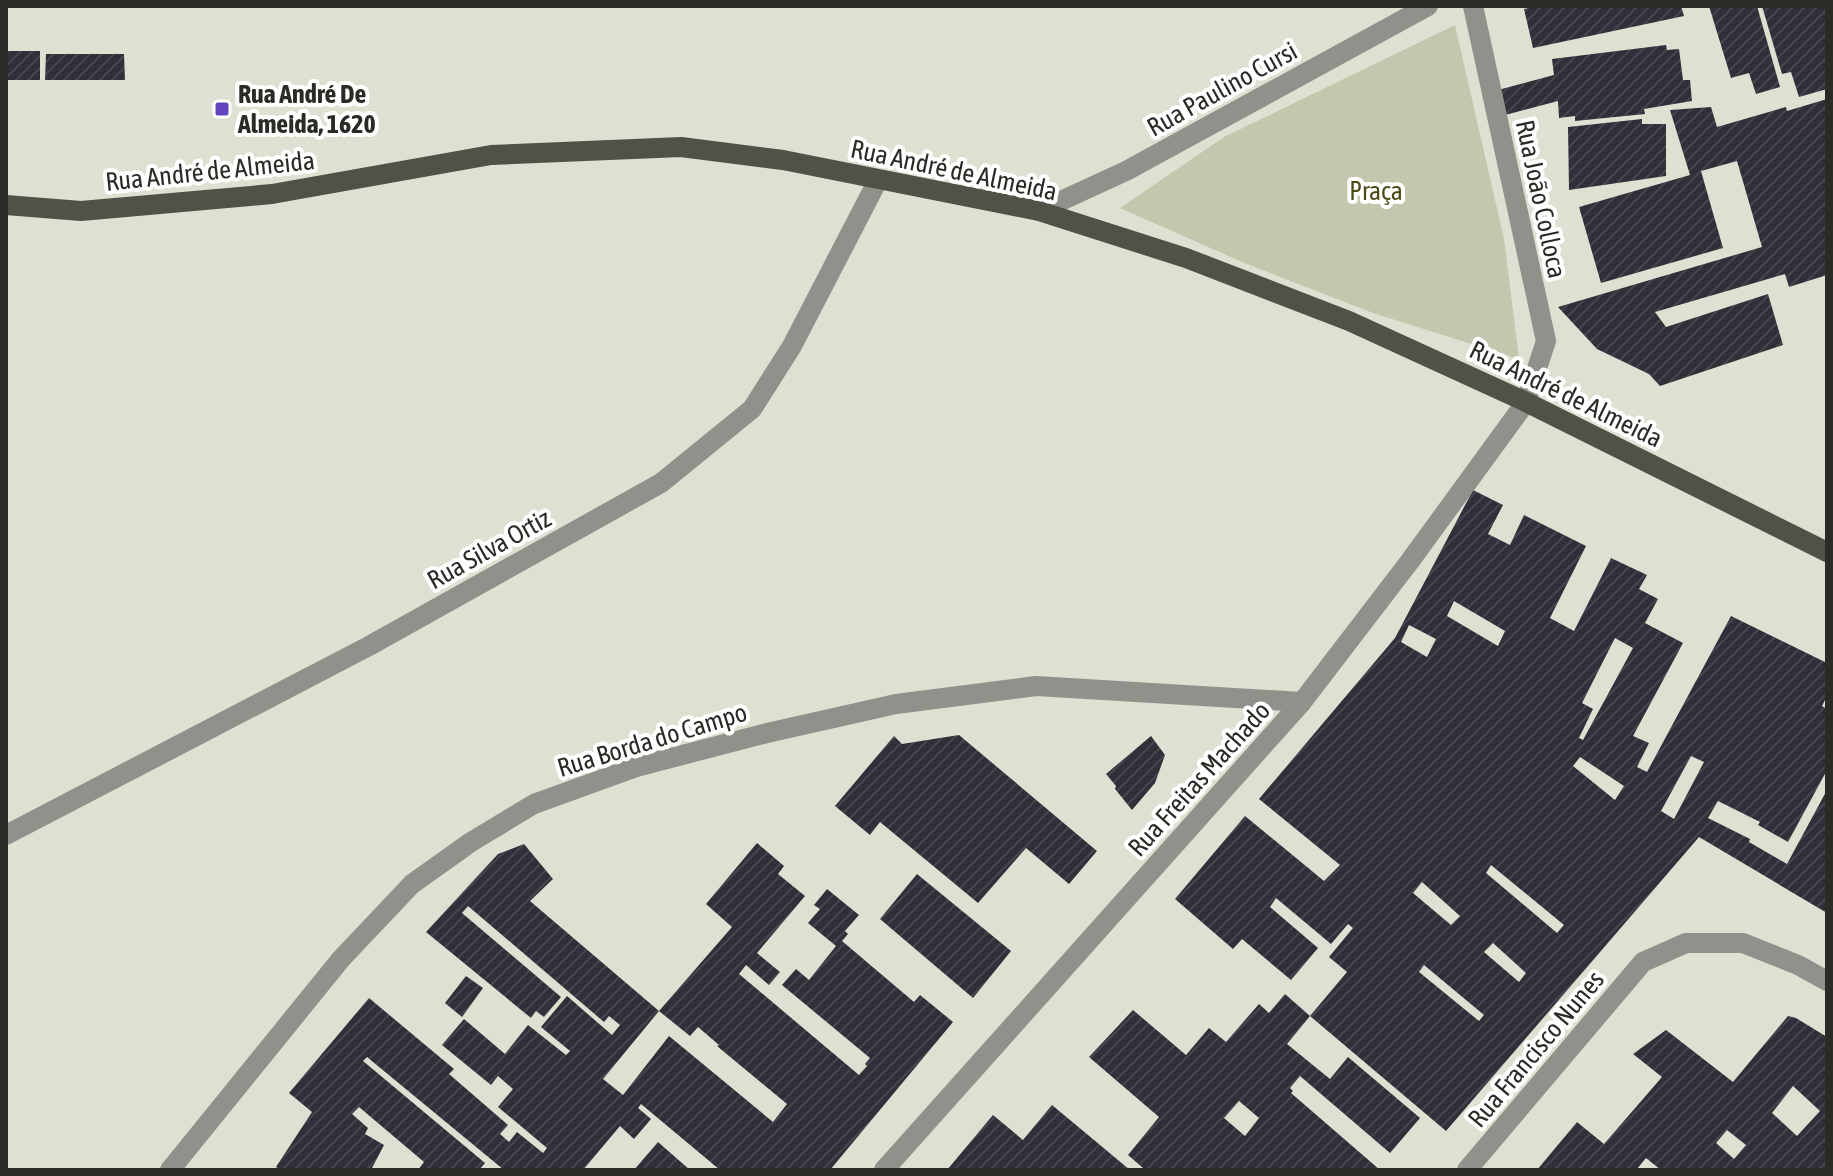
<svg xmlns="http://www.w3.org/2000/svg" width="1833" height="1176" viewBox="0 0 1833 1176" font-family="'Asap Condensed',sans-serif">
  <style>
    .green { fill: #c5c6ae }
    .building { fill: url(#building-hatch); fill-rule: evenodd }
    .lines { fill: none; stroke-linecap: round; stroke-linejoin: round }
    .minor { stroke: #90918b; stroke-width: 20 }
    .major { stroke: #515147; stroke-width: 20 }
    .poi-dot { fill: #6246bf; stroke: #fff; stroke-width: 3 }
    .labels { text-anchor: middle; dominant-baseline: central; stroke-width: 8; stroke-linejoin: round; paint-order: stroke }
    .street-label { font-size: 26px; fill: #2b2b26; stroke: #fff }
    .poi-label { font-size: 26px; font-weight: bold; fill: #2b2b26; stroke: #fff; text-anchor: start }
    .park-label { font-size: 26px; fill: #4b4b17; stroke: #fff }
  </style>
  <defs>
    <pattern id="building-hatch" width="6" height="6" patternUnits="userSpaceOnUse" patternTransform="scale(2)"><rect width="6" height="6" fill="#302f3a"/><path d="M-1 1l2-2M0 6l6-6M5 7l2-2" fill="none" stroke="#45454e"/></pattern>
  </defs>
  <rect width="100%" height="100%" fill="#dfe0d1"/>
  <!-- green -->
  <polygon class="green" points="1455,25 1504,239 1519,359 1373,313 1242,262 1120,208 1224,137"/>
  <!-- building -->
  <g class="building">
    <polygon points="1537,6 1681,6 1684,16 1533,48 1524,9"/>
    <polygon points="1709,6 1757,6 1780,87 1756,94 1749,73 1731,78"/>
    <polygon points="1762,6 1827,6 1827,89 1799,97 1791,72 1782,74"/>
    <polygon points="1666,45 1667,50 1679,49 1683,80 1690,80 1692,101 1644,109 1645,114 1575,121 1575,116 1559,118 1558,101 1505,115 1498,90 1554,75 1552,59"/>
    <rect x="6" y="51" width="34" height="29"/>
    <polygon points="46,54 124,54 125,80 45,80"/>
    <polygon points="1827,99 1827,275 1789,287 1785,274 1655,312 1666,327 1768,294 1783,345 1660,386 1649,374 1597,349 1558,307 1762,247 1737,161 1701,171 1723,248 1601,283 1579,207 1690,175 1670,110 1711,107 1717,127 1786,107 1787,111"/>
    <polygon points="1642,119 1642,124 1666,124 1666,176 1569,190 1568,127"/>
    <path d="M1473,490l30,15 -15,29 22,11 14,-30 62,31 -36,72 24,13 37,-73 36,17 -8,14 19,10 -13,24 38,20 -50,93 16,7 -12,24 10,5 84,-156 96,47v33l-5,10 5,3v61l-39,72 -30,-17 2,-3 -42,-21 -10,17 42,21 -1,3 38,22 40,-74v123l-128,-76 -253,294 -136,-115 37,-44 -18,-15 24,-29 -5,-4 -17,20 -55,-46 -6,9 48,41 -27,32 -49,-41 -9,10 -58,-50 70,-83 79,65 16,-16 -81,-66 136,-161zM1454,601l51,30 -7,15 -51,-30zM1409,625l27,14 -9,18 -26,-15zM1615,638l18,10 -50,92 -4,-2 14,-29 -11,-6zM1691,756l13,6 -30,57 -13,-8zM1580,757l44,29 -9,14 -42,-34zM1491,865l73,60 -7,8 -71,-60zM1422,882l38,34 -9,9 -38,-32zM1493,943l33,30 -7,9 -35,-30zM1424,965l60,50 -5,6 -60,-49z"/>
    <polygon points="959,735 1097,851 1069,884 1026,848 978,903 880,822 870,835 835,806 894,736 902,744"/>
    <polygon points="1151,736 1165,755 1155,783 1132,810 1115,789 1116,786 1106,774"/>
    <path d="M757,843l27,23 -6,8 27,22 -48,57 23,19 -11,13 -23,-20 -7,9 120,101 8,-9 -2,-2 5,-6 -88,-73 14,-16 13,11 27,-34 -28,-23 12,-14 -6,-4 13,-16 32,26 -14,16 3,3 -6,7 72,61 6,-7 33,27 -123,148h-110l-79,-66 -3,4 13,11 -17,20 -14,-13 -37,44h-79l-137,-113 -4,4 122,102 -6,7h-61l6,-8 -65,-55 -7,7 16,14 -3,6 19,11 -13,25h-90l-5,-3 36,-55 -23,-19 80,-95 85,71 -5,5 59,51 -8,9 9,8 8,-10 26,21 4,-5 -49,-41 15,-18 -15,-13 -7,9 -49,-40 22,-26 41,35 23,-29 38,30 4,-4 -29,-24 26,-31 45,39 8,-10 -11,-9 -5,6 -136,-116 -6,7 99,84 -17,20 -8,-6 -5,7 -105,-86 72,-78 26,-10 29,35 -23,22 129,110 73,-84 -26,-23zM659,1011l31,25 8,-9 21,18 -2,1 70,58 -14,18 -104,-86 -46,59 -20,-16z"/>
    <polygon points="917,874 1011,951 973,998 880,919"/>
    <polygon points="466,976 483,988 462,1017 445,1003"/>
    <path d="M1285,994l25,22 -23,28 43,35 18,-22 72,61 -30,35 -90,-77 -10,12 3,3 -2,2 89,77h-238l1,-2 -15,-13 31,-38 -70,-60 44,-47 53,45 23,-27 17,14 33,-38 10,9zM1239,1101l20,17 -14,18 -21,-18z"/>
    <path d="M1788,1016l8,2 31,19v133h-166l-15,-12 -10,12h-99l40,-48 27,22 58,-67 -29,-23 33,-24 67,52zM1793,1086l27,25 -23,25 -25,-23zM1727,1130l19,15 -12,14 -18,-16z"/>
    <polygon points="1052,1105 1130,1170 947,1170 993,1115 1023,1140"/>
    <polygon points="658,1142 690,1170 634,1170"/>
  </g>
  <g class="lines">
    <!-- minor -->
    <g class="minor">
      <polyline points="1039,211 1126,171 1428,6"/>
      <polyline points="6,835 369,646 661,483 752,409 792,346 878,180"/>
      <polyline points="170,1170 341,959 412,884 471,842 534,804 636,767 767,733 896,704 1036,686 1302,702"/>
      <polyline points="884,1170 1302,702 1410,561 1526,402 1546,341 1473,6"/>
      <polyline points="1467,1170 1643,962 1686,943 1743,943 1798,965 1827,981"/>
    </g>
    <!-- major -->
    <polyline class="major" points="6,205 81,211 272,194 491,155 681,147 783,160 1039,211 1186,258 1349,321 1526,402 1827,552"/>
  </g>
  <!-- markers -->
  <rect class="poi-dot" x="214" y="101" width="16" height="16" rx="4"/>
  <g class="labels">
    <!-- street labels -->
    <g class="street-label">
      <text transform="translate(1222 89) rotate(-29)">Rua Paulino Cursi</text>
      <text transform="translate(954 170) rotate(12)">Rua André de Almeida</text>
      <text transform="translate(210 171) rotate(-6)">Rua André de Almeida</text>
      <text transform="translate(1541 199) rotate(78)">Rua João Colloca</text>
      <text transform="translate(1566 394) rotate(26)">Rua André de Almeida</text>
      <text transform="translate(489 549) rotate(-29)">Rua Silva Ortiz</text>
      <text transform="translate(652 740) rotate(-17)">Rua Borda do Campo</text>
      <text transform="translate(1199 779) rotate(-48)">Rua Freitas Machado</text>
      <text transform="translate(1536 1049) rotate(-50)">Rua Francisco Nunes</text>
    </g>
    <!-- poi labels -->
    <g class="poi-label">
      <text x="238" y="94">Rua André De<tspan x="238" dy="30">Almeida, 1620</tspan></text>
    </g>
    <!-- park labels -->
    <g class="park-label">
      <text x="1376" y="191">Praça</text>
    </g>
  </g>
  <!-- border -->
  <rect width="1833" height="1176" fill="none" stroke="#2b2b26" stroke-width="16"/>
</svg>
